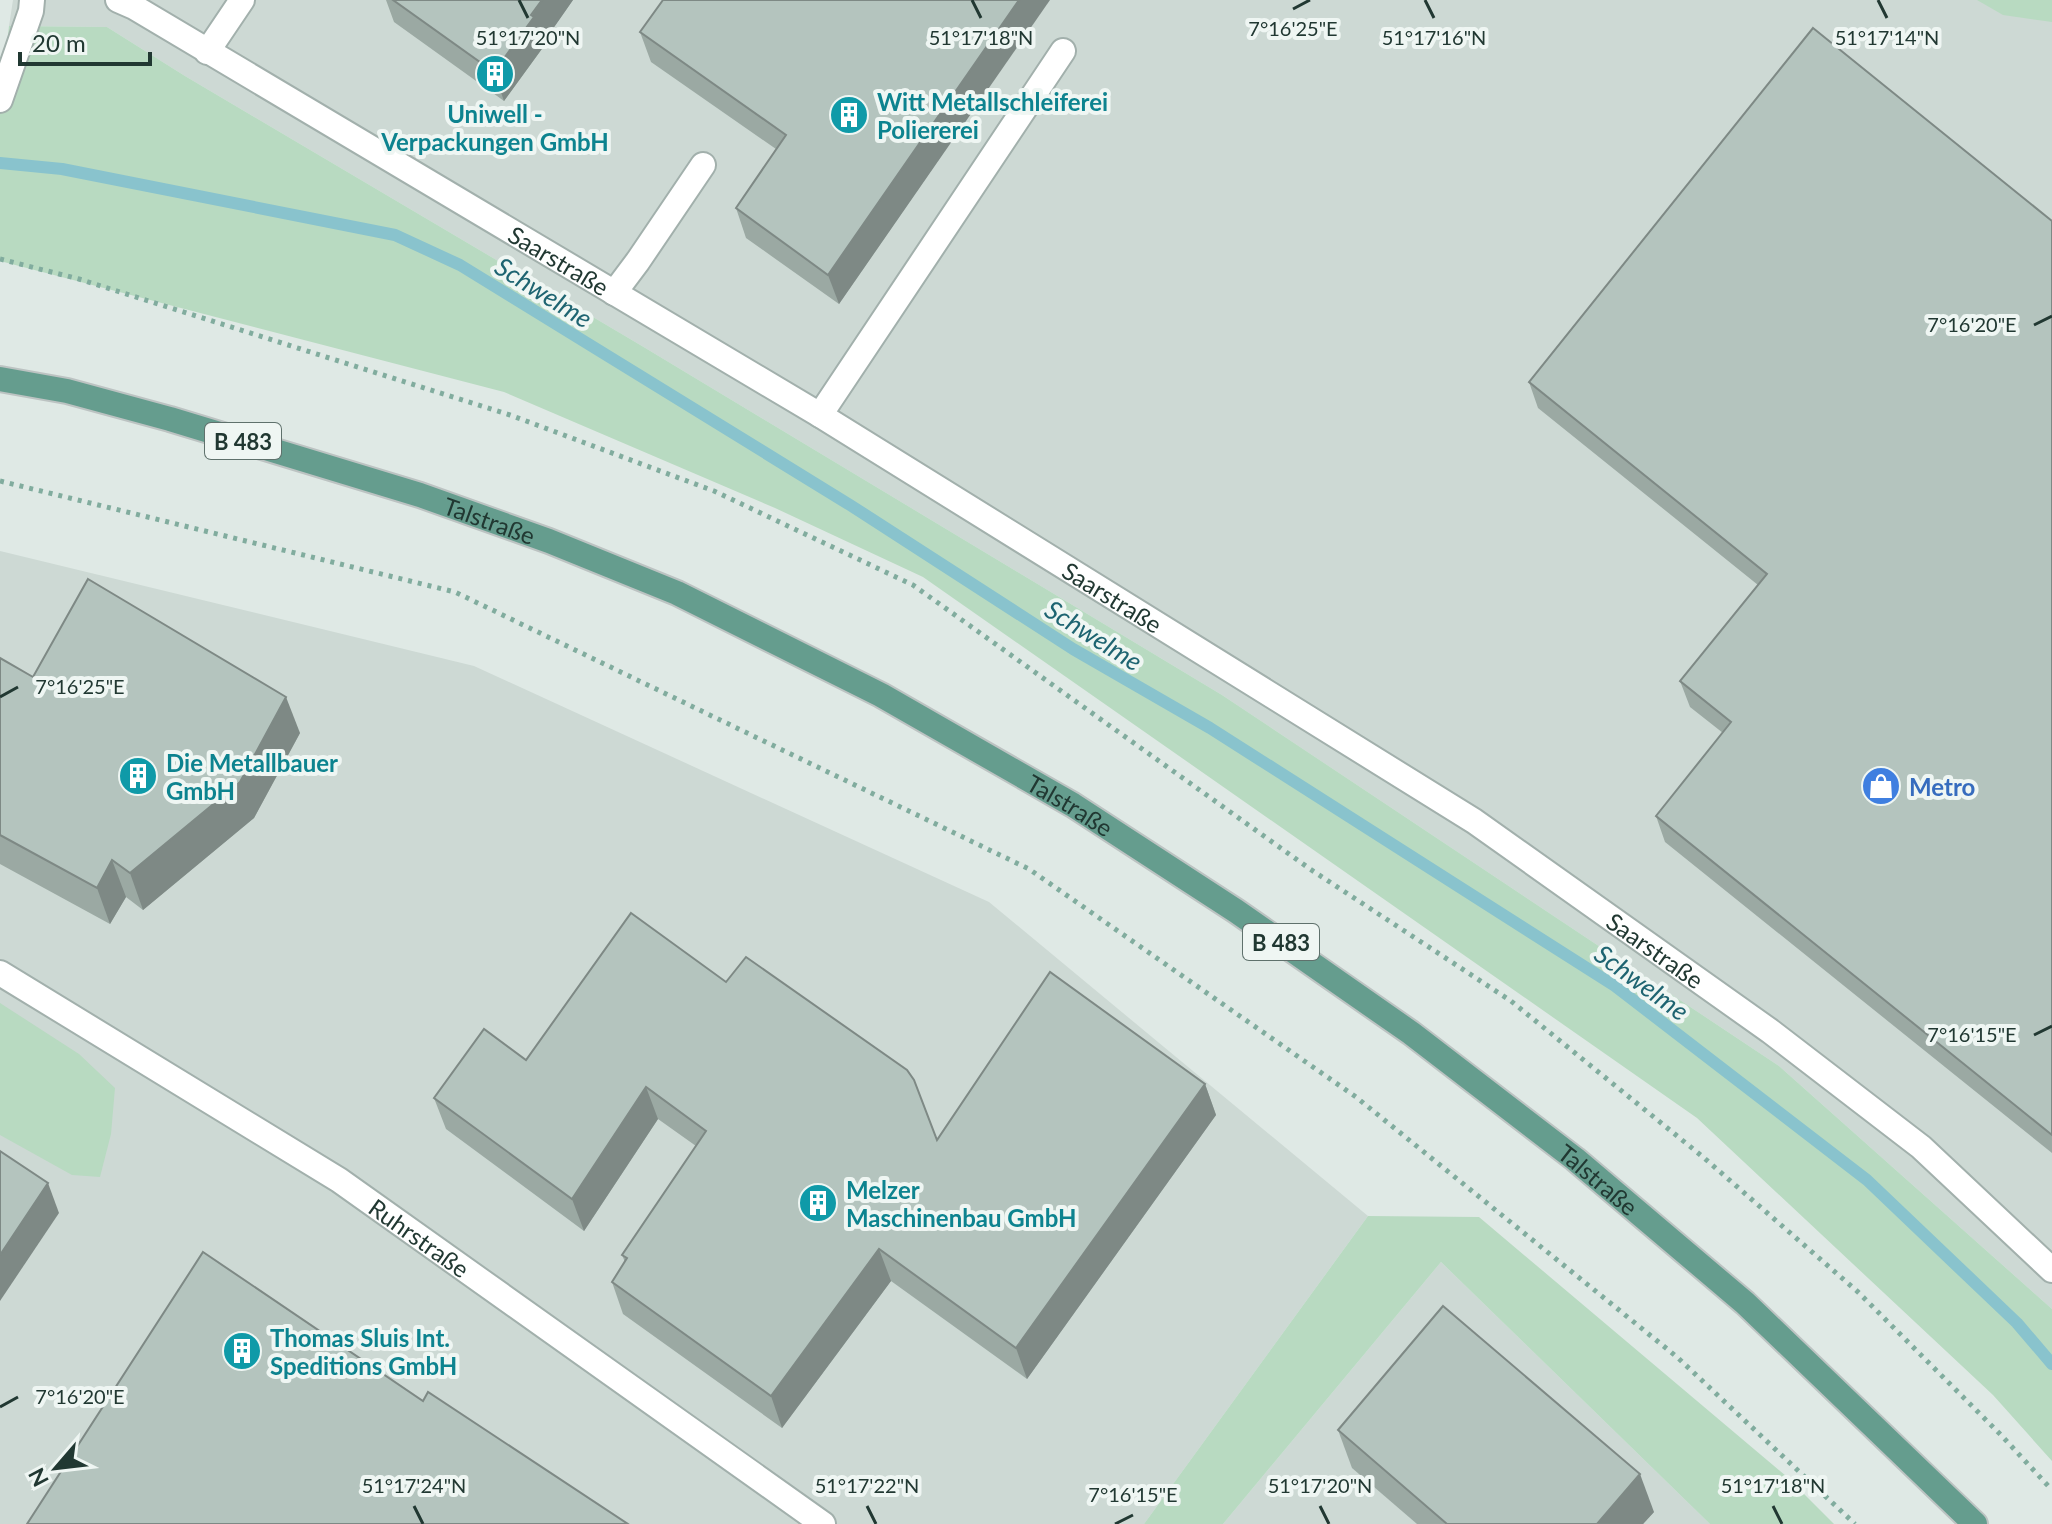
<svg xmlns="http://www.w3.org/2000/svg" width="2052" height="1524" viewBox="0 0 2052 1524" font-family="Lato,sans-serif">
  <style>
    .built { fill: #cdd9d4 }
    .green { fill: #b8dac1 }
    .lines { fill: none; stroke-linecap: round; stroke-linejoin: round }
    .stream { stroke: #89c3cd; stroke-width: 12 }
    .minor-casing { stroke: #a2b0ac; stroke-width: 28 }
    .major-casing { stroke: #bcc3c2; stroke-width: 28 }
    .path { stroke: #81ac9e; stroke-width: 5; stroke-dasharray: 4 6; stroke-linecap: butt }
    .minor { stroke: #fff; stroke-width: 24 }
    .major { stroke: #659d8e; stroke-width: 24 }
    .wall { fill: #9ba9a3 }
    .shaded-wall { fill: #7e8985 }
    .building { fill: #b4c4be; stroke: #7e8985; stroke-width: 2 }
    .ticks { fill: none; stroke: #213832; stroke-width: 3 }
    .labels { text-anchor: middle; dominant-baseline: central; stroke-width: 8; stroke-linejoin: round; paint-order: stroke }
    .shield { fill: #eff6f3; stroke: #5f716c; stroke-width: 2 }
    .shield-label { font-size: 22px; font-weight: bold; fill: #213832 }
    .culture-label { font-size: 24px; font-weight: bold; fill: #0d838f; stroke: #eff6f3; text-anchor: start }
    .street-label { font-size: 24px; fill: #213832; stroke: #eff6f3 }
    .shop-label { font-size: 24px; font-weight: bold; fill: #366cbe; stroke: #eff6f3; text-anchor: start }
    .water-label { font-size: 26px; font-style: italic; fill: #1e6471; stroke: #eff6f3 }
    .ticks-label { font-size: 20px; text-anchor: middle; fill: #213832; stroke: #eff6f3; stroke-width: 8; stroke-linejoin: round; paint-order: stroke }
  </style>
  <rect width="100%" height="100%" fill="#dfe9e5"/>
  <!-- built -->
  <g class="built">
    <polygon points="13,0 2052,0 2052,1309 1779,1066 1222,695 642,346 185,76 107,27 9,26"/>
    <polygon points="0,551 474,666 989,902 1368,1216 1144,1524 0,1524"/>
    <polygon points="1441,1262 1710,1524 1223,1524"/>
  </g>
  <!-- green -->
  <g class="green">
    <polygon points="1977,0 2052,0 2052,22 2003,15"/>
    <polygon points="9,26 107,27 185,76 642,346 1222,695 1779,1066 2052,1309 2052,1461 1993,1395 1697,1118 923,577 775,508 504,392 0,261 0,108"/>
    <polygon points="0,1003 79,1054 115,1088 111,1134 100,1177 72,1175 0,1135"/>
    <polygon points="1368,1216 1479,1217 1786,1476 1834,1524 1710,1524 1441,1262 1223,1524 1144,1524"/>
  </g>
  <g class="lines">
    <!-- stream -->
    <polyline class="stream" points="0,163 62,169 395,235 460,265 850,505 1073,649 1210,728 1615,986 1867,1180 2017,1323 2052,1364"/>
    <defs>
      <g id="minor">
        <path id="s1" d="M118,0l16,7 686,408 654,406 296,210 151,116 131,123"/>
        <polyline points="207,52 242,0"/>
        <polyline points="0,100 31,11 32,0"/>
        <polyline points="614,293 638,261 703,165"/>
        <polyline points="820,415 1063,51"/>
        <path id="s2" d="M0,973l339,207 484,344"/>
      </g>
      <g id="major">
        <path id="s3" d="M0,379l67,12 103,28 250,76 129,46 128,52 204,102 192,110 163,106 175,122 164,126 170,144 230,221"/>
      </g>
    </defs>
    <!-- minor casing -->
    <use href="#minor" class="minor-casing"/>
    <!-- major casing -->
    <use href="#major" class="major-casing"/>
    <!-- path -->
    <g class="path">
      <polyline points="0,259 79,279 510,415 714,491 913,585 1310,869 1511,1001 1703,1157 1858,1292 2001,1435 2052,1490"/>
      <polyline points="0,481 455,592 1029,869 1356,1097 1677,1357 1855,1524"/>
    </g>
    <!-- minor -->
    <use href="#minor" class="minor"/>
    <!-- major -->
    <use href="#major" class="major"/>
  </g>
  <!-- wall -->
  <g class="wall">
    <polygon points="386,0 573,0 543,43 544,46 504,101 394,22"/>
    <polygon points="640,32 1004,65 839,304 746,238 736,208 776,149 651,62"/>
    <polygon points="2052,221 2052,1153 1665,842 1656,816 1723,733 1690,707 1680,681 1758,585 1538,408 1529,382"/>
    <polygon points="0,658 33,677 300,733 254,818 143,910 126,897 110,924 0,864"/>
    <polygon points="526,1060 937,1140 1205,1084 1216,1115 1027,1379 891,1281 782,1428 623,1314 612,1282 625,1262 622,1255 696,1146 658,1119 584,1231 446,1129 434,1098"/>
    <polygon points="1338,1430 1654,1512 1643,1524 1417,1524 1352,1468"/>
  </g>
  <!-- shaded-wall -->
  <g class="shaded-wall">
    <polygon points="542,0 573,0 543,43 544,46 504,101 494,72"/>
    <polygon points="1019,0 1050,0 839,304 828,275"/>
    <polygon points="286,697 300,733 254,818 143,910 130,873"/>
    <polygon points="112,860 126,897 110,924 97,888"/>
    <polygon points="1205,1084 1216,1115 1027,1379 1016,1348"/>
    <polygon points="646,1087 658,1119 584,1231 572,1199"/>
    <polygon points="48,1183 59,1213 0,1301 0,1255"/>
    <polygon points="879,1249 891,1281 782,1428 771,1396"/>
    <polygon points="1640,1474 1654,1512 1643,1524 1597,1524"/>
  </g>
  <!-- building -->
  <g class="building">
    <polygon points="393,0 542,0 531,15 534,17 494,72"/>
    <polygon points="663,0 1019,0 828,275 736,208 786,135 640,32"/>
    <polygon points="1813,28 2052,221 2052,1135 1656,816 1731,722 1680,681 1767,574 1529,382"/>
    <polygon points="88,579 286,697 240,782 130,873 112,860 97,888 0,835 0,658 33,677"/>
    <polygon points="631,913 726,982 746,957 907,1070 914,1080 937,1140 1050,972 1205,1084 1016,1348 879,1249 771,1396 612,1282 627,1258 622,1255 706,1131 646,1087 572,1199 434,1098 484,1029 526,1060"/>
    <polygon points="0,1151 48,1183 0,1255"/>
    <polygon points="203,1252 423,1401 428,1392 628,1524 27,1524"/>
    <polygon points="1443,1306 1640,1474 1597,1524 1447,1524 1338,1430"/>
  </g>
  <!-- ticks -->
  <path class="ticks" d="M519,0l9,18M972,0l9,18M1425,0l9,18M1878,0l9,18M1293,9l17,-9M2034,325l18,-9M0,697l18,-10M2034,1035l18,-9M0,1407l18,-10M414,1506l9,18M867,1506l9,18M1320,1506l9,18M1773,1506l9,18M1115,1524l18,-9"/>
  <!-- icons -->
  <defs>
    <symbol id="building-disc" viewBox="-11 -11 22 22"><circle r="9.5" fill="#0f9aa8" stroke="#eff6f3"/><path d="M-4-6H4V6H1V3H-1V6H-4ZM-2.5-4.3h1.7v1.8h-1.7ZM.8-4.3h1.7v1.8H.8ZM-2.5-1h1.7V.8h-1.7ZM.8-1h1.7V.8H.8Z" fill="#fff"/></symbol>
    <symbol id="shop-disc" viewBox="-11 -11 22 22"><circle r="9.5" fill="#3f7fe0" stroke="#eff6f3"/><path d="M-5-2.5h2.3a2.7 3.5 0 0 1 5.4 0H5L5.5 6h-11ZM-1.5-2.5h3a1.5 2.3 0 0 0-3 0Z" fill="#fff"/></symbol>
  </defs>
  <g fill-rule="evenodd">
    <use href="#building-disc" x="473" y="52" width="44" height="44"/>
    <use href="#building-disc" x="827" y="93" width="44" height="44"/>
    <use href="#building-disc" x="116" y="754" width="44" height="44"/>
    <use href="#shop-disc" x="1859" y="764" width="44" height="44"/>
    <use href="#building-disc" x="796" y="1181" width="44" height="44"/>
    <use href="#building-disc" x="220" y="1329" width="44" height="44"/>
  </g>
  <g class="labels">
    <!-- shield labels -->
    <g class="shield">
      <rect x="205" y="423" width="76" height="36" rx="6"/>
      <rect x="1243" y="924" width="76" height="36" rx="6"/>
    </g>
    <g class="shield-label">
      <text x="243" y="441">B 483</text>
      <text x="1281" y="942">B 483</text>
    </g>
    <!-- culture labels -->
    <g class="culture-label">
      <text x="877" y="101">Witt Metallschleiferei<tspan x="877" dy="28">Poliererei</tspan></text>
      <text x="495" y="113" text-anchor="middle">Uniwell -<tspan x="495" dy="28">Verpackungen GmbH</tspan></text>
      <text x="166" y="762">Die Metallbauer<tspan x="166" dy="28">GmbH</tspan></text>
      <text x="846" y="1189">Melzer<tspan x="846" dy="28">Maschinenbau GmbH</tspan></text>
      <text x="270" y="1337">Thomas Sluis Int.<tspan x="270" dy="28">Speditions GmbH</tspan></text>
    </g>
    <!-- street labels -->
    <g class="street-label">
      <text stroke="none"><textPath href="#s1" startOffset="512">Saarstraße</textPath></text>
      <text stroke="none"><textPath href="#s3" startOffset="510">Talstraße</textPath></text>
      <text stroke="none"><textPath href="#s1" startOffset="1160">Saarstraße</textPath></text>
      <text stroke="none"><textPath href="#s3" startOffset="1158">Talstraße</textPath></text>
      <text stroke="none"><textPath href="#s1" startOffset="1808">Saarstraße</textPath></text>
      <text stroke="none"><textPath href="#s3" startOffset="1806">Talstraße</textPath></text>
      <text stroke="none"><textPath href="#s2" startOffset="496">Ruhrstraße</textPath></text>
    </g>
    <!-- shop labels -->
    <g class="shop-label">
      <text x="1909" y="786">Metro</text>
    </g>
    <!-- water labels -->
    <g class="water-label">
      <text transform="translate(544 292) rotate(32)">Schwelme</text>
      <text transform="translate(1094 635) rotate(32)">Schwelme</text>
      <text transform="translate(1642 982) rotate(36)">Schwelme</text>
    </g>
  </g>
  <g class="ticks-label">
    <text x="1293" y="36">7°16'25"E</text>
    <text x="528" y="45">51°17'20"N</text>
    <text x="981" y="45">51°17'18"N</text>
    <text x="1434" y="45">51°17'16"N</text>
    <text x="1887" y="45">51°17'14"N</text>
    <text x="1972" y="332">7°16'20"E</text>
    <text x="80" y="694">7°16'25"E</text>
    <text x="1972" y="1042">7°16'15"E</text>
    <text x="80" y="1404">7°16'20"E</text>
    <text x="414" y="1493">51°17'24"N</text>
    <text x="867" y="1493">51°17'22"N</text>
    <text x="1320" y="1493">51°17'20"N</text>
    <text x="1773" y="1493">51°17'18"N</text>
    <text x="1133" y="1502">7°16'15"E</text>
  </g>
  <!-- north arrow -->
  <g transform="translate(56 1468) rotate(242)" stroke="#eff6f3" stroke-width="6" paint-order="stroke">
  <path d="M0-6L14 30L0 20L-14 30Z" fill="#213832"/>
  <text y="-12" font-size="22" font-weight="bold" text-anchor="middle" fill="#213832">N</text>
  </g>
  <!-- scale -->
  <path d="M20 52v12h130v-12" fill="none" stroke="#213832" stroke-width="4"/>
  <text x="32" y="52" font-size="24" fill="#213832" stroke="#eff6f3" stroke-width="6" paint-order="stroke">20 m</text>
</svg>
